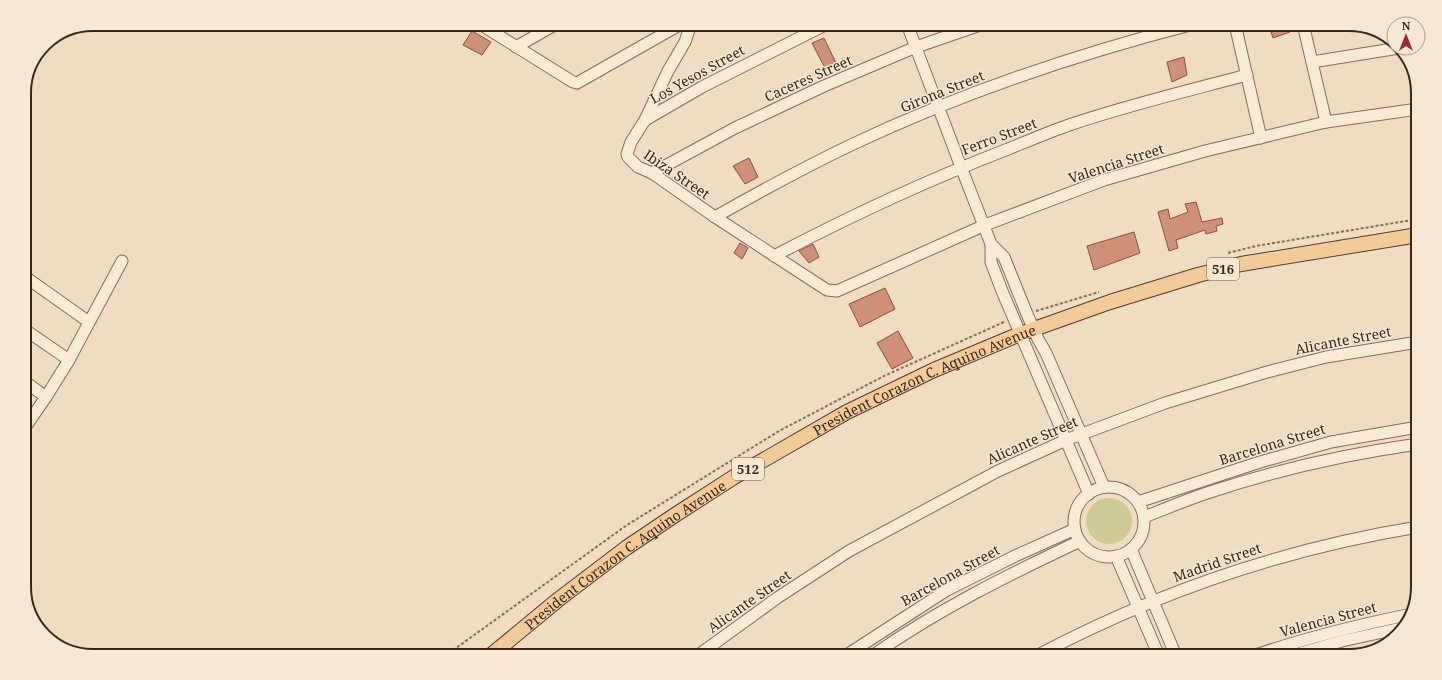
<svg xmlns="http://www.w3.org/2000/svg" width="1442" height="680" viewBox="0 0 1442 680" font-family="'Noto Serif',serif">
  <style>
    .green { fill: #cdcc96 }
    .building { fill: #ce9077; stroke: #89523e }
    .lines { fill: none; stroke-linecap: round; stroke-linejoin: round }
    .minor-casing { stroke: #896c59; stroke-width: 13 }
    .major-casing { stroke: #573b2d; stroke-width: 16 }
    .path { stroke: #896c59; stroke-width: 2; stroke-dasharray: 3 2; stroke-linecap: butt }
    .minor { stroke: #f9ead6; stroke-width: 11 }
    .major { stroke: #f3cb99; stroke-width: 14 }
    .labels { text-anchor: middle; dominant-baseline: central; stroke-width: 3; stroke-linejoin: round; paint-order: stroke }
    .shield { fill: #f6e7d2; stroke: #726153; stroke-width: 1 }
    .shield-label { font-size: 13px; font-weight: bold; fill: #39271d }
    .street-label { font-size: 14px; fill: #39271d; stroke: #f6e7d2 }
    .rim { fill: none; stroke: #39271d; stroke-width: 2 }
  </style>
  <rect width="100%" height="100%" fill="#efdcc2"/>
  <!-- green -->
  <circle class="green" cx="1109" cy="521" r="23"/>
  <!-- building -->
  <g class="building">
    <polygon points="1276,24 1288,24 1290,32 1273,38 1269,26"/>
    <polygon points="472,31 491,42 482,55 463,45"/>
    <polygon points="824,38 837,65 826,70 812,43"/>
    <polygon points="1184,57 1187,75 1172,82 1167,62"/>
    <polygon points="749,158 758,177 745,184 733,166"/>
    <polygon points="1196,202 1202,222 1222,218 1223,224 1216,226 1217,231 1206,234 1205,230 1176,240 1178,248 1169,251 1158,212 1168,209 1170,219 1188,212 1185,204"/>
    <polygon points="1134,232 1140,253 1094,270 1087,246"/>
    <polygon points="740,243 748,248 742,259 734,253"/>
    <polygon points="813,244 819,257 809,263 799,251"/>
    <polygon points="885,288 895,309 860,327 849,304"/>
    <polygon points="898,331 913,358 892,369 877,343"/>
  </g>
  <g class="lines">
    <defs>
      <g id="minor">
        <polyline points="480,24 573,82 577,83 681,24"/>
        <polyline points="691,24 685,42 668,71 645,120 631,142 627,154 628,157 638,167 652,173 715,217 827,290 837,291 985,225 1104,180 1205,151 1326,122 1418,109"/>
        <polyline points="907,24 961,167 991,244 991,262 1002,291 1089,494"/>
        <polyline points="1235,24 1261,138"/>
        <polyline points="1303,24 1326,122"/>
        <polyline points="516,47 556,24"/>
        <polyline points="1312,62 1399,48"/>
        <polyline points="645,120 702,87 827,24"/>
        <polyline points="652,173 735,128 824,86 916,47 983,24"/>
        <path d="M715,217c44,-25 90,-50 136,-72 110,-52 226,-91 343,-121"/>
        <polyline points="991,244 1004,257 1027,314 1038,339 1046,353 1104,487"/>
        <path d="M774,256c76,-40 154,-76 234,-107 20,-8 41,-17 61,-24 59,-20 118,-34 178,-50"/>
        <polyline points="24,276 89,322"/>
        <polyline points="24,329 69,360"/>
        <polyline points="24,381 46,397"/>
        <polyline points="24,429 46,397 69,360 122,261"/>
        <circle cx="1109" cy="522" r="35"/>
        <polyline points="1138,502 1260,462 1331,442 1418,427"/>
        <path d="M1144,517c21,-8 42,-17 63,-24 69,-23 139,-39 211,-49"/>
        <polyline points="1131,549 1176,656"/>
        <polyline points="1116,556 1159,656"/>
        <polyline points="697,656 777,598 849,551 998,471 1066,440 1165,403 1267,372 1326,357 1418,342"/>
        <polyline points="845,656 947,590 1015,556 1075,529"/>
        <path d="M872,656c65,-46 136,-81 208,-115"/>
        <path d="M1036,656c121,-64 246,-107 382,-129"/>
        <path d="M1253,656c52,-18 105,-31 159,-42"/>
        <polyline points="1290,656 1342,641 1401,628"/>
      </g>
      <g id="major">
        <path id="s1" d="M490,656l69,-57 67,-51 49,-33 59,-38 113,-65 87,-42 86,-36 90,-32 88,-27 43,-11 177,-29"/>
      </g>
    </defs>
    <!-- minor casing -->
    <use href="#minor" class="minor-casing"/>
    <!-- major casing -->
    <use href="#major" class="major-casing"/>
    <!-- path -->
    <g class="path">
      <polyline points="1228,253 1256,246 1418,219"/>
      <polyline points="1036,311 1099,292"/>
      <polyline points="445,656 627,525 779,431 884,376 1004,322"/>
    </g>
    <!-- minor -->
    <use href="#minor" class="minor"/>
    <!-- major -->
    <use href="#major" class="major"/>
  </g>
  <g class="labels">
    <!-- shield labels -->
    <g class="shield">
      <rect x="1207" y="258" width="32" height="22" rx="3"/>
      <rect x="732" y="458" width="32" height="22" rx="3"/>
    </g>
    <g class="shield-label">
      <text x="1223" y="269">516</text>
      <text x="748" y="469">512</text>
    </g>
    <!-- street labels -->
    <g class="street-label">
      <text transform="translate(697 74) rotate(-29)">Los Yesos Street</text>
      <text transform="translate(808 78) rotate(-24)">Caceres Street</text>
      <text transform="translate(942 91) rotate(-22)">Girona Street</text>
      <text transform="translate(999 136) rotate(-21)">Ferro Street</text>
      <text transform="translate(1116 163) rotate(-18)">Valencia Street</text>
      <text transform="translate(677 174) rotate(34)">Ibiza Street</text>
      <text transform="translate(1343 340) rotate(-11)">Alicante Street</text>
      <text stroke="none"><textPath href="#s1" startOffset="517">President Corazon C. Aquino Avenue</textPath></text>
      <text transform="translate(1032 440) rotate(-24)">Alicante Street</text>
      <text transform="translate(1272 444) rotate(-17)">Barcelona Street</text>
      <text stroke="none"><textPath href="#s1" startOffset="169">President Corazon C. Aquino Avenue</textPath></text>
      <text transform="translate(1217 562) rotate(-19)">Madrid Street</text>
      <text transform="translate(950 575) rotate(-29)">Barcelona Street</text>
      <text transform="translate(749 601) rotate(-35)">Alicante Street</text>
      <text transform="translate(1328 619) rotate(-15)">Valencia Street</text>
    </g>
  </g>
  <!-- crop -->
  <path d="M0 0H1442V680H0ZM93 31H1349A62 62 0 0 1 1411 93V587A62 62 0 0 1 1349 649H93A62 62 0 0 1 31 587V93A62 62 0 0 1 93 31Z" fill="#f6e7d2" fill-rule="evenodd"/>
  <path class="rim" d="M93 31H1349A62 62 0 0 1 1411 93V587A62 62 0 0 1 1349 649H93A62 62 0 0 1 31 587V93A62 62 0 0 1 93 31Z"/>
  <!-- north arrow -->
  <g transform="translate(1406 36)"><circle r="19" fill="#f6e7d2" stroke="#aa9a8a"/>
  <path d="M0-3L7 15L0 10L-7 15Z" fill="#992838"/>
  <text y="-6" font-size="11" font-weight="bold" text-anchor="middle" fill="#39271d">N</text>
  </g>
</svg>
